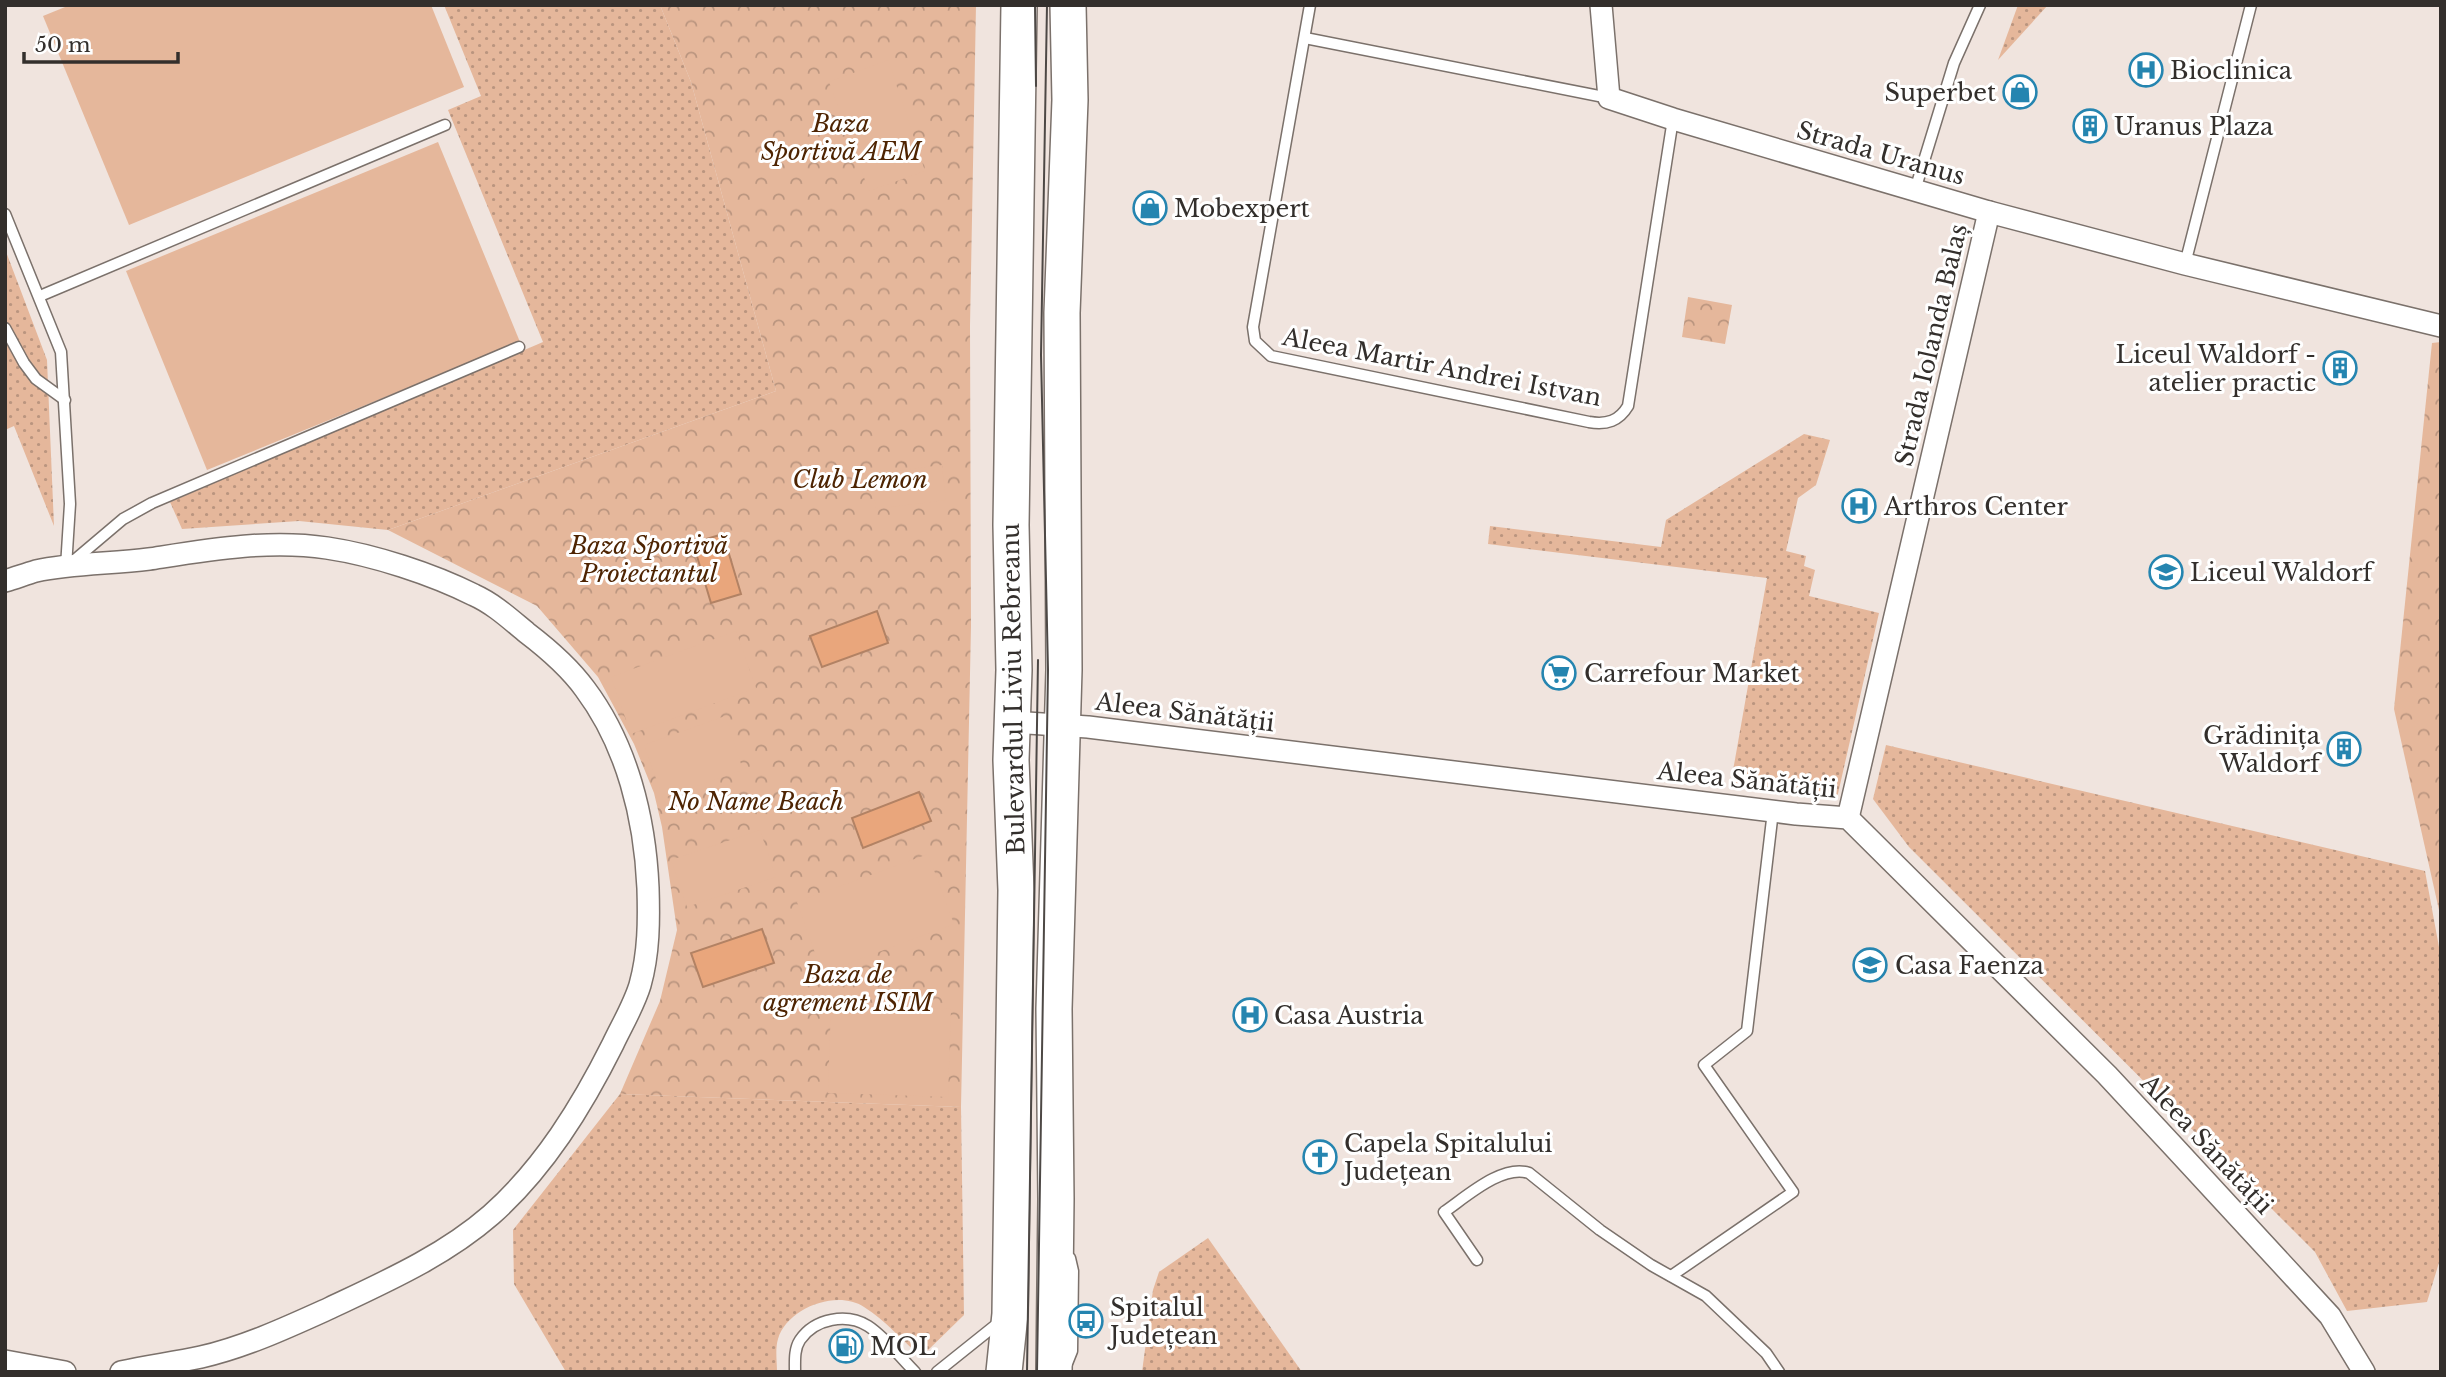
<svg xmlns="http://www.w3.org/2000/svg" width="2446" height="1377" viewBox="0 0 2446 1377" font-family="'Libre Baskerville',serif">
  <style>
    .grass { fill: url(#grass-dots) }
    .park { fill: url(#park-crowns) }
    .garden { fill: #e5b79b }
    .water { fill: #e9a67c; stroke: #b28264; stroke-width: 2 }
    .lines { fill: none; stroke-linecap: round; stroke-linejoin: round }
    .lane-casing { stroke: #7b716b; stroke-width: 13 }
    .street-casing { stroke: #7b716b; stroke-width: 24 }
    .primary-casing { stroke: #7b716b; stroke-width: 38 }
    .lane { stroke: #fff; stroke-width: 10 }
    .street { stroke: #fff; stroke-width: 21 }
    .primary { stroke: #fff; stroke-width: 35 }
    .tram { stroke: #4d4845; stroke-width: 2 }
    .labels { text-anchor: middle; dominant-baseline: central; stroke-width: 6; stroke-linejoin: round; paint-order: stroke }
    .poi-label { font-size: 24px; fill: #332f2c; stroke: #fff; text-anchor: start }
    .park-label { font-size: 24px; font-style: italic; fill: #4e2402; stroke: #fff }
    .street-label { font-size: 24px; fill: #332f2c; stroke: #fff }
  </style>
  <defs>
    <pattern id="grass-dots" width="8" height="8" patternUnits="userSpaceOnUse" patternTransform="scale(1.75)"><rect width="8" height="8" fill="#e5b79b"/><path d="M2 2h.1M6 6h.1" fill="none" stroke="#ba957f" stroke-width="1.8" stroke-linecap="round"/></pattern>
    <pattern id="park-crowns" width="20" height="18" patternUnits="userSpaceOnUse" patternTransform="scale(1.75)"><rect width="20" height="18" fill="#e5b79b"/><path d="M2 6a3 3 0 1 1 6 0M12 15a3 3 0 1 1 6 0" fill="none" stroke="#ba957f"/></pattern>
  </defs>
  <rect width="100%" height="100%" fill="#f0e4de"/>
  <!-- grass -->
  <g class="grass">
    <polygon points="444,5 660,5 691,82 776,391 388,530 299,521 182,529 170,502 543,342 448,110 481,96"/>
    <polygon points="2018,5 2048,5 1998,60"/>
    <polygon points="5,249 47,360 54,526 14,426 5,430"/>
    <polygon points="1804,434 1830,440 1816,485 1798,498 1786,551 1806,556 1804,566 1815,570 1809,596 1879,613 1837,798 1731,782 1767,578 1488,544 1490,526 1661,547 1666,520"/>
    <polygon points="1886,745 2425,871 2441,958 2441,1256 2427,1302 2347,1311 2315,1252 1909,847 1873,799"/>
    <path d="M620,1094l341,13 3,208 -43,42c-18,-16 -36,-37 -57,-50 -27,-18 -77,1 -86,32 -3,10 -1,23 -1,33h-211l-52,-88 -1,-54z"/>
    <polygon points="1208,1238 1302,1372 1142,1372 1153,1290 1159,1272"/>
  </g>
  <!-- park -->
  <g class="park">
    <polygon points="660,5 976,5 970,326 971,626 961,1107 620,1094 660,1001 677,930 662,827 654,793 634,744 598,677 537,606 388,530 776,391 691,82"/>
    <polygon points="1688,297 1732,305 1725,344 1682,337"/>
    <polygon points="2441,342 2441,919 2394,709 2432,343"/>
  </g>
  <!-- garden -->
  <g class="garden">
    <polygon points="70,5 431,5 464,87 129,225 43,16"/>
    <polygon points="888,60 925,171 869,191 829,82"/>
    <polygon points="438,142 520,342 207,470 126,271"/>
    <polygon points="942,465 946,500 876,509 871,474"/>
    <polygon points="736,631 756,688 631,734 611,677"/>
    <polygon points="725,716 743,770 663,798 644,745"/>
    <polygon points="760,830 776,877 687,907 671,860"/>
    <polygon points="928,854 954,924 822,973 797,902"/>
    <polygon points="831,1005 951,1009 948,1097 828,1093"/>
  </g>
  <!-- water -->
  <g class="water">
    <polygon points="723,534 741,594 711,603 693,543"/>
    <polygon points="877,611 888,643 822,667 810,636"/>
    <polygon points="919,792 931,821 863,848 852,818"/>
    <polygon points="762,929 774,963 703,987 691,953"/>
  </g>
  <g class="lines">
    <defs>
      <g id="lane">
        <path d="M1310,5l-57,322 2,14 16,15 318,66c18,3 30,-1 39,-16l45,-287"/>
        <polyline points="1305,38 1609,98"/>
        <polyline points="1915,190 1954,63 1980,5"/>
        <polyline points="5,214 61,352 70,504 66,567"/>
        <polyline points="2185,264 2251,5"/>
        <polyline points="40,296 445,125"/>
        <polyline points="5,328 24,363 36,379 65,400"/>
        <polyline points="71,563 123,519 152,503 519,347"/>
        <path d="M1477,1260l-33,-48c22,-15 58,-48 85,-39l71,57 51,35 55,31 60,57 13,19"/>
        <polyline points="1671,1276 1793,1192 1704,1065 1747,1031 1773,811"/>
        <polyline points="1066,1366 1072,1351 1073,1271 1070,1258"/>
        <path d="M795,1372c0,-11 -1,-23 5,-32 15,-22 47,-27 68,-14 17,11 32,31 47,46"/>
        <polyline points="937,1372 1002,1320"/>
      </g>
      <g id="street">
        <polyline points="1601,5 1609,98 1673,119 1989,212 2185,264 2441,326"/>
        <path d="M5,581c10,-3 21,-7 31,-10 37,-8 76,-7 113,-12 58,-9 119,-20 178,-11 47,7 105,26 147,47 20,9 36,24 53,38 21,16 42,34 58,56 42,56 60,129 63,199 1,32 1,65 -8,97 -6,20 -18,40 -27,59 -31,62 -69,124 -122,171 -47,41 -106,67 -161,93 -42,19 -85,39 -129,49 -27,6 -54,9 -80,15"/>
        <polyline points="1012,722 1088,727 1796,814 1848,818 2107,1075 2174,1147 2330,1316 2364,1372"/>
        <polyline points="1848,818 1989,212"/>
        <polyline points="5,1361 65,1372"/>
      </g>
      <g id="primary">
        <polyline points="1004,1372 1010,1314 1016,890 1011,760 1014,670 1011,525 1019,5"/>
        <polyline points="1054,1372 1056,1199 1054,1009 1064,670 1062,313 1070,100 1068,5"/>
      </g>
    </defs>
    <!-- lane casing -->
    <use href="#lane" class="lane-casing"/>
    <!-- street casing -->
    <use href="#street" class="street-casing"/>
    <!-- primary casing -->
    <use href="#primary" class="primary-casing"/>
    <!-- lane -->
    <use href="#lane" class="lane"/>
    <!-- street -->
    <use href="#street" class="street"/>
    <!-- primary -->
    <use href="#primary" class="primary"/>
    <!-- tram -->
    <g class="tram">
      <polyline points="1035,5 1036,86"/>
      <polyline points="1027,1372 1038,660"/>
      <polyline points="1037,1372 1048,670 1041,355 1047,5"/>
    </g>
  </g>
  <!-- icons -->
  <defs>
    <symbol id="hospital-ring" viewBox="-11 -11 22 22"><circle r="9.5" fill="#fff" stroke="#2585b0" stroke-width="1.5"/><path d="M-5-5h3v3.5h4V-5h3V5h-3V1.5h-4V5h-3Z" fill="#2585b0"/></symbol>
    <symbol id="shop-ring" viewBox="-11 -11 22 22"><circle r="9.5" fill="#fff" stroke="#2585b0" stroke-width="1.5"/><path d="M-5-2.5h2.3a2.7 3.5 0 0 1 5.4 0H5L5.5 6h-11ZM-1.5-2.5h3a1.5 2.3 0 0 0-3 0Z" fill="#2585b0"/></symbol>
    <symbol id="building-ring" viewBox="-11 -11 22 22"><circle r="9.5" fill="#fff" stroke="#2585b0" stroke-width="1.5"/><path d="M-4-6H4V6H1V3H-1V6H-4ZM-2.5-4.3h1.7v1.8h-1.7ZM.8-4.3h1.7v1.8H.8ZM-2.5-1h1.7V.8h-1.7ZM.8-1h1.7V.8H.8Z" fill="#2585b0"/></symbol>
    <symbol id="school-ring" viewBox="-11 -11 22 22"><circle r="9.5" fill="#fff" stroke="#2585b0" stroke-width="1.5"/><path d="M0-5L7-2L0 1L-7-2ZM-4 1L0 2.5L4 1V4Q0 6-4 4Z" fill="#2585b0"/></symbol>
    <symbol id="supermarket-ring" viewBox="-11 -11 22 22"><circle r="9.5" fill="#fff" stroke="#2585b0" stroke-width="1.5"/><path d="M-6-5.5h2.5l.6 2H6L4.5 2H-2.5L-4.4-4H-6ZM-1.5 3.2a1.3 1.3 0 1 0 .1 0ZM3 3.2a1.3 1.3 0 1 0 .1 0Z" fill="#2585b0"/></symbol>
    <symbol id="church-ring" viewBox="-11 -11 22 22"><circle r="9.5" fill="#fff" stroke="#2585b0" stroke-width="1.5"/><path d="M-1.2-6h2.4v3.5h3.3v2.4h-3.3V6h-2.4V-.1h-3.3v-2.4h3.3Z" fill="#2585b0"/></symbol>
    <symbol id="bus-ring" viewBox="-11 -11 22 22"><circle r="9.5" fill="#fff" stroke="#2585b0" stroke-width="1.5"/><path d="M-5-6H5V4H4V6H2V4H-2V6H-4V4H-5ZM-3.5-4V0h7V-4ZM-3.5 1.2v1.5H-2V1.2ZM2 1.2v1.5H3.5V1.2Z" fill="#2585b0"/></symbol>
    <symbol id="fuel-ring" viewBox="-11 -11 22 22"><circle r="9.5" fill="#fff" stroke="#2585b0" stroke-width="1.5"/><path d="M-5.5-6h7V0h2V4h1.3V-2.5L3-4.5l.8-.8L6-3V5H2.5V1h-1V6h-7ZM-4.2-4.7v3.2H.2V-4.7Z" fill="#2585b0"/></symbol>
  </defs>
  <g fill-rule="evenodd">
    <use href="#hospital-ring" x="2127" y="51" width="38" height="38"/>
    <use href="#shop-ring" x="2001" y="73" width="38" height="38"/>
    <use href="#building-ring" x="2071" y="107" width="38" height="38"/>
    <use href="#shop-ring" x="1131" y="189" width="38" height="38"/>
    <use href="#building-ring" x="2321" y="349" width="38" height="38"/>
    <use href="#hospital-ring" x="1840" y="487" width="38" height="38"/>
    <use href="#school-ring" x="2147" y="553" width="38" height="38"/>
    <use href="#supermarket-ring" x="1540" y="654" width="38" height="38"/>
    <use href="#building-ring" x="2325" y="730" width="38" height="38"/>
    <use href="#school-ring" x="1851" y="946" width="38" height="38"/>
    <use href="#hospital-ring" x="1231" y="996" width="38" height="38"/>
    <use href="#church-ring" x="1301" y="1138" width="38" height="38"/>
    <use href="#bus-ring" x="1067" y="1302" width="38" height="38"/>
    <use href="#fuel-ring" x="827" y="1327" width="38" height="38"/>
  </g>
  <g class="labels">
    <!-- poi labels -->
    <g class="poi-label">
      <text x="2170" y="70">Bioclinica</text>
      <text x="1996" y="92" text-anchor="end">Superbet</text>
      <text x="2114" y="126">Uranus Plaza</text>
      <text x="1174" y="208">Mobexpert</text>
      <text x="2316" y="354" text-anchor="end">Liceul Waldorf -<tspan x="2316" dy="28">atelier practic</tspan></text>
      <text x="1884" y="506">Arthros Center</text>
      <text x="2190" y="572">Liceul Waldorf</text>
      <text x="1584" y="673">Carrefour Market</text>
      <text x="2320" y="735" text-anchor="end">Grădinița<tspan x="2320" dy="28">Waldorf</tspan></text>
      <text x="1895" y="965">Casa Faenza</text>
      <text x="1274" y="1015">Casa Austria</text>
      <text x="1344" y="1143">Capela Spitalului<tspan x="1344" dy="28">Județean</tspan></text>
      <text x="1110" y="1307">Spitalul<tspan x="1110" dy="28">Județean</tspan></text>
      <text x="870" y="1346">MOL</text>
    </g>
    <!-- park labels -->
    <g class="park-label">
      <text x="841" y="123">Baza<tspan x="841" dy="28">Sportivă AEM</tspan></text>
      <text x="860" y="479">Club Lemon</text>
      <text x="649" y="545">Baza Sportivă<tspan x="649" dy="28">Proiectantul</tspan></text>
      <text x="756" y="801">No Name Beach</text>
      <text x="848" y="974">Baza de<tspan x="848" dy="28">agrement ISIM</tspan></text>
    </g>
    <!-- street labels -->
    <g class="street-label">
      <text transform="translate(1881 153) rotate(16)">Strada Uranus</text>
      <text transform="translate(1931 345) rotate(-77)">Strada Iolanda Balaș</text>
      <text transform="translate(1442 367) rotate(11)">Aleea Martir Andrei Istvan</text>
      <text transform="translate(1013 689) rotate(-91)">Bulevardul Liviu Rebreanu</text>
      <text transform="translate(1185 712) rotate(7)">Aleea Sănătății</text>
      <text transform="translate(1747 780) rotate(6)">Aleea Sănătății</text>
      <text transform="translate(2207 1144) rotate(47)">Aleea Sănătății</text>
    </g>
  </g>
  <!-- border -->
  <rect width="2446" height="1377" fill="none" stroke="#332f2c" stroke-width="14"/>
  <!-- scale -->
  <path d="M24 52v10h154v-10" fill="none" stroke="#332f2c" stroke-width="3.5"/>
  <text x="35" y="52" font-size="21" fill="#332f2c" stroke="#ffffff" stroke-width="5" paint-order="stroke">50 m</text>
</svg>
